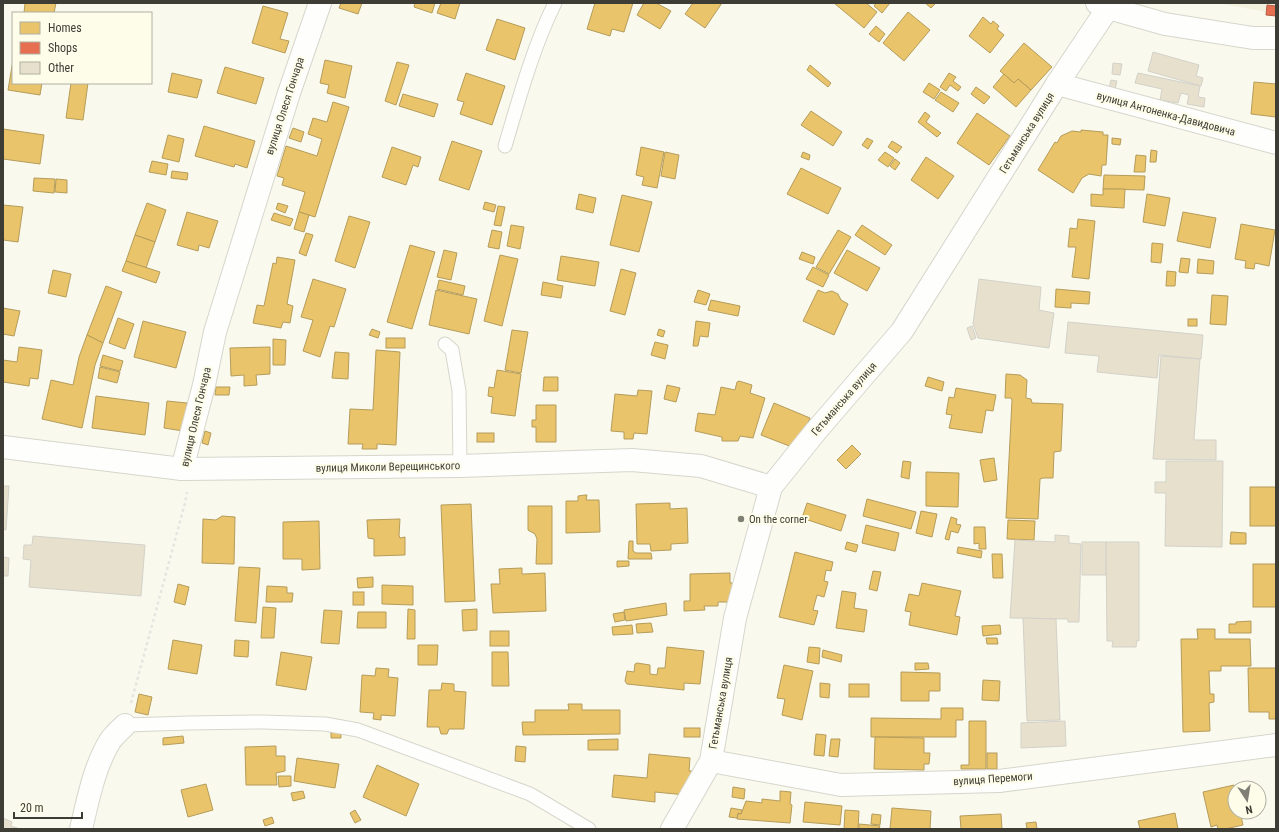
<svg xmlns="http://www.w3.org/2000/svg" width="1279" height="832" viewBox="0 0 1279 832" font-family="'Roboto Condensed',sans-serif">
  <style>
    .built { fill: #f2f1de }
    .homes { fill: #e9c46a; stroke: #b59c5a }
    .shops { fill: #e76f51; stroke: #b46049 }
    .building { fill: #e7e0cd; stroke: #d3d1c9 }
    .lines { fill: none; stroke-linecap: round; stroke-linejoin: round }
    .lane-casing { stroke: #d6d6cd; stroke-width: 15 }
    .street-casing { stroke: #d6d6cd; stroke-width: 24 }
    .secondary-casing { stroke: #d6d6cd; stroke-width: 24 }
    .path { stroke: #e5e5e1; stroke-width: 2.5; stroke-dasharray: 3 3; stroke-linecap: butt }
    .lane { stroke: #fefefc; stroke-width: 13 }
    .street { stroke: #fefefc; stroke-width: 22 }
    .secondary { stroke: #fefefc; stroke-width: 22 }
    .poi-dot { fill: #7f7f76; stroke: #fdfdea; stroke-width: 1.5 }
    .labels { text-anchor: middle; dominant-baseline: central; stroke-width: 4; stroke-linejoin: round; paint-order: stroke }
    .street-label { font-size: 11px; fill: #3d3d35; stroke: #fdfdea }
    .poi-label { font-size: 11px; fill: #3d3d35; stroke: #fdfdea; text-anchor: start }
  </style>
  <rect width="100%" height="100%" fill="#f9f9ee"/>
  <!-- built -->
  <polygon class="built" points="1218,3 1276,3 1276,12 1266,12"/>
  <!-- homes -->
  <g class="homes">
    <polygon points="25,3 56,3 54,13 24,13"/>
    <polygon points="341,3 362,3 358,14 339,8"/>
    <polygon points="415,3 435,3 432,13 414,7"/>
    <polygon points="441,3 460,3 455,19 437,13"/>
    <polygon points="595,3 633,3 624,32 612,29 610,36 587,29"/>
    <polygon points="644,3 656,3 671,11 660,29 637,15"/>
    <polygon points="693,3 722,3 705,28 685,14"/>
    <polygon points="834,3 866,3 877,12 864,28"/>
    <polygon points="876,3 890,3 882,13 874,6"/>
    <polygon points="925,3 936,3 931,8"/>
    <polygon points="263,6 288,13 280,39 289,41 285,53 252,43"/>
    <polygon points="908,12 930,30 904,61 883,43"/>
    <polygon points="983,17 991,24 993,21 999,26 997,29 1004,35 990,53 969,36"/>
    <polygon points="497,19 525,28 515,60 486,50"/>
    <polygon points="876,26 885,34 879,42 869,34"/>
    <polygon points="1024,43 1052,67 1031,90 1018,79 1014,83 1000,71"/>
    <polygon points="13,60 13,83 42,83 40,95 8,90"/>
    <polygon points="325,60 352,66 345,98 327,93 329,85 320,83"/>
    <polygon points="397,62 409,65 396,105 385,101"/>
    <polygon points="810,65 831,83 828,87 807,70"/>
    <polygon points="225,67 264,78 256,104 217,93"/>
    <polygon points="172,73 202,80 197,98 168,92"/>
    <polygon points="466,73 505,86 492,125 460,114 464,102 457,100"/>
    <polygon points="949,73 956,77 953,81 961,87 958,91 950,85 946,91 940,87"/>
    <polygon points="1004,74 1014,83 1018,79 1031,90 1016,107 993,87"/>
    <polygon points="1254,82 1276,84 1276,117 1251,114"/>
    <polygon points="71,83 88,83 83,120 66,118"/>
    <polygon points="929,83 940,90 934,99 923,92"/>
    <polygon points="976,87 990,97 984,104 971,94"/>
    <polygon points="941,92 959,103 953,112 935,100"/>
    <polygon points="403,94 438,104 434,117 399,106"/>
    <polygon points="333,102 349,107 315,217 299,212 305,192 282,185 284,178 277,176 286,146 317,156 322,139 308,134 313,118 327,122"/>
    <polygon points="811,111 842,132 833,146 801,125"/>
    <polygon points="925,112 930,116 926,122 941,133 937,137 918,122"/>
    <polygon points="977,113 1010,136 989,165 957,143"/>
    <polygon points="204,126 255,141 247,168 235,164 234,167 195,156"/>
    <polygon points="293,128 304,132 301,142 289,138"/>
    <polygon points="3,129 44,135 40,164 3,159"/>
    <polygon points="1081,130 1103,132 1103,135 1108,135 1106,165 1102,165 1101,176 1089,174 1082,178 1073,193 1038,170 1055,142 1057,143 1061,136 1072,131 1081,132"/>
    <polygon points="168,135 184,139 179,162 162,158"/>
    <polygon points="867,138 873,141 868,149 862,145"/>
    <polygon points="1112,138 1121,139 1120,145 1112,144"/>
    <polygon points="452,141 482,151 469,190 439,180"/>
    <polygon points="892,141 902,147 897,153 888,147"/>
    <polygon points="392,147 421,157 418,167 413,165 406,185 382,177"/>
    <polygon points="641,147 664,152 657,188 642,185 644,177 636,175"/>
    <polygon points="1151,150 1157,151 1156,162 1150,162"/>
    <polygon points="665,152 679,155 675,179 661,176"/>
    <polygon points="803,152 810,155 809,160 801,157"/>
    <polygon points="885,152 894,158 888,167 878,160"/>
    <polygon points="1136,155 1146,156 1145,172 1134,172"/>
    <polygon points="926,157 954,176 938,199 911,180"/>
    <polygon points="895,159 900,163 895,170 890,166"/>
    <polygon points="152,161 168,164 166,175 149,172"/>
    <polygon points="801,168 841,188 828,214 787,194"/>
    <polygon points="172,171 188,173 187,180 171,178"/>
    <polygon points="1104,175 1145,176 1144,190 1103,189"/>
    <polygon points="34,178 55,179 54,193 33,191"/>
    <polygon points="56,179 67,180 67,193 55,192"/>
    <polygon points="1103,189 1125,189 1124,208 1091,206 1091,194 1103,195"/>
    <polygon points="579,194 596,198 593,213 576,209"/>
    <polygon points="1147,194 1170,198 1165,226 1143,222"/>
    <polygon points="622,195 652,202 639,252 610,245"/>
    <polygon points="485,202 496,205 494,212 483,209"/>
    <polygon points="147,203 166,210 155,242 135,235"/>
    <polygon points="278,203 288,206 285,213 276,209"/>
    <polygon points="3,205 23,207 18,242 3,240"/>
    <polygon points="498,206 505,207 501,226 494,225"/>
    <polygon points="187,212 218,221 209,248 199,245 198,251 177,245"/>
    <polygon points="299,212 309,215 304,232 294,229"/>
    <polygon points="1183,212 1216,218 1210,248 1177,241"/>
    <polygon points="274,213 293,219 290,226 271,220"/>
    <polygon points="349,216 370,222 355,268 335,261"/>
    <polygon points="1078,219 1095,221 1089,279 1072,277 1076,247 1068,247 1070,228 1077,229"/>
    <polygon points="1241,224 1275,230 1269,266 1255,263 1254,269 1245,268 1246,261 1235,259"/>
    <polygon points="511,225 524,227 520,249 507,246"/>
    <polygon points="862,225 892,245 885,255 855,235"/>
    <polygon points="492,230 502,232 499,249 488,247"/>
    <polygon points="838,230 851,237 829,274 816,267"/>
    <polygon points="306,233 313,235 306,256 299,253"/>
    <polygon points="135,235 155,242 146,268 126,261"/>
    <polygon points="1152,243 1163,244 1161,263 1151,262"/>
    <polygon points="410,245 435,252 412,329 387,322"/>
    <polygon points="444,250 457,253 451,280 437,277"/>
    <polygon points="847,250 880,268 867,291 834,273"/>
    <polygon points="802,252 815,257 813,264 799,259"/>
    <polygon points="500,255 518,259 502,326 484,321"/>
    <polygon points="561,256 599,262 595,286 557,280"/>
    <polygon points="277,257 295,260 287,304 293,306 290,323 283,322 281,328 253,323 257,305 264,306 273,263 276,264"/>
    <polygon points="1181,258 1190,259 1188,273 1179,272"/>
    <polygon points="1198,259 1214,261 1213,274 1197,273"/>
    <polygon points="126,261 160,272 156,283 122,271"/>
    <polygon points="813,267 829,275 823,287 806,279"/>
    <polygon points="621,269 636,273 625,315 610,311"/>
    <polygon points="53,270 71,274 66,297 48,293"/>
    <polygon points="1167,271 1176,272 1175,286 1166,286"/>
    <polygon points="313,279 346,289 334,327 330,326 320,357 303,351 313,320 301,317"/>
    <polygon points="439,280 465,286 463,295 437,289"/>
    <polygon points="543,282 563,286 561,298 541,295"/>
    <polygon points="106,286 122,292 103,343 87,335"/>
    <polygon points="1056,289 1090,292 1089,304 1071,303 1071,308 1055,307"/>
    <polygon points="436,290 477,299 469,334 429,325"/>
    <polygon points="698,290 710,294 706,305 694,302"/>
    <polygon points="818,290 825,293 832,291 838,294 841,300 848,304 834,335 803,321"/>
    <polygon points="1212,295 1228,296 1226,325 1210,324"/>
    <polygon points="711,300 740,306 738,316 708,310"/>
    <polygon points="3,308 20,311 14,336 3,334"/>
    <polygon points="118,318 134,324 125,349 109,343"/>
    <rect x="1188" y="319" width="9" height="7"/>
    <polygon points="143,321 186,332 176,368 134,357"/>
    <polygon points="696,321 710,323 708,337 700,336 698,346 693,346"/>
    <polygon points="372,329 380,332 378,338 369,335"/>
    <polygon points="659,329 665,331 663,337 657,335"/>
    <polygon points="512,330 528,332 521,373 505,370"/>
    <polygon points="87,335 103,343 95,365 82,428 42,419 51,380 73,385 79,357"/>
    <rect x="386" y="338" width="19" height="10"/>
    <polygon points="273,339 286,340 285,365 273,365"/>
    <polygon points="655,342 668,345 665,359 651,355"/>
    <polygon points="19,347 42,350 38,379 30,378 29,386 3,382 3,360 17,362"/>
    <polygon points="270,347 270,374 256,375 257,385 244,386 244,375 231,376 230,348"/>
    <polygon points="376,350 400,352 396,445 377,444 377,449 362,449 363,444 348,444 350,409 373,410"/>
    <polygon points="335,352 349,353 348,379 332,378"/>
    <polygon points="103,355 123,361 120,371 100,366"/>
    <polygon points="100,367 120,372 117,383 98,378"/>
    <polygon points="497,370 521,374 515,416 491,413 493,397 488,396 489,387 494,388"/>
    <polygon points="1006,374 1020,375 1027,380 1026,396 1026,398 1031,399 1032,403 1063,404 1061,451 1054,452 1053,478 1043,478 1040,479 1038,519 1006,518 1012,400 1011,398 1005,398"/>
    <polygon points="544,377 558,377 558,391 543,391"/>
    <polygon points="928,377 944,382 942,391 925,386"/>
    <polygon points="739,381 752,385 750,393 765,398 753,438 740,436 738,441 722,441 722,437 695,431 698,413 715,415 721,387 735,390 737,382"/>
    <polygon points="667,385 680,388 676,402 664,399"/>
    <polygon points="216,387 230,387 229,395 215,395"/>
    <polygon points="956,388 996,395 993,411 986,410 982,433 949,428 952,415 946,414 949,397 954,398"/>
    <polygon points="638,390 652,391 647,434 634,433 633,439 624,439 624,432 611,431 615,394 637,396"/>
    <polygon points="96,396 149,403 145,435 92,428"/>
    <polygon points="167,401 187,403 183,431 164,428"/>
    <polygon points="774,403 810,418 797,449 761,435"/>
    <polygon points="536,405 556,405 556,442 536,442 536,427 532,427 532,420 536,420"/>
    <polygon points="205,431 211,433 208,445 202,443"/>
    <rect x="477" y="433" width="17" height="9"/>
    <polygon points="852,445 861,454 846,469 837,460"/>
    <polygon points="994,458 997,480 984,482 980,460"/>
    <polygon points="903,461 911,462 909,479 901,477"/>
    <polygon points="926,472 959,473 958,507 926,506"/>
    <rect x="1250" y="487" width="26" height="39"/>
    <polygon points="585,495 587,495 586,500 599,500 600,532 566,533 566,501 578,501 578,496"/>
    <polygon points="867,499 916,512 911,529 863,516"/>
    <polygon points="670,503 670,509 687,508 688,543 671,544 671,550 651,551 650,544 637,544 636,504"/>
    <polygon points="807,503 846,515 841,531 802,518"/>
    <polygon points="471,504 475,601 445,602 441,505"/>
    <polygon points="528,506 552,506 552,564 536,564 537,539 535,534 528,530"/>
    <polygon points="921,511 937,514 932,537 916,533"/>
    <polygon points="222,516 235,517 234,564 202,563 203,519 216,520"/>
    <polygon points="951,517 957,519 956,524 961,525 958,533 951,531 949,540 945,539"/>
    <polygon points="400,519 399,535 400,538 405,537 405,555 374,556 374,539 368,538 367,520"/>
    <polygon points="1008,520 1035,521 1034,540 1007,539"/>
    <polygon points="319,521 320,569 302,570 302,559 283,559 283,522"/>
    <polygon points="866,525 899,533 895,551 862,543"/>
    <polygon points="974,527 985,527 986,549 979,549 979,543 974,544"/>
    <polygon points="1231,532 1246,533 1246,544 1230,544"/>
    <polygon points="629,541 633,541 633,551 636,553 651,553 652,559 628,559"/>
    <polygon points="847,542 858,545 856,552 845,549"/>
    <polygon points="958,547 982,551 981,558 957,553"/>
    <polygon points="795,552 833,562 831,571 826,570 824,581 828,582 824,597 817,595 813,610 818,611 814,625 779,617"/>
    <polygon points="992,554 1002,554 1003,578 993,578"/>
    <polygon points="617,561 629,561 629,566 617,567"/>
    <rect x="1253" y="564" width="23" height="43"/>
    <polygon points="239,567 260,568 256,623 235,621"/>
    <polygon points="522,568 522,574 524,574 545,573 546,611 493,613 491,584 500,584 499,569"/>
    <polygon points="873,571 881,572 877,591 869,589"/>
    <polygon points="730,573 730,583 736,583 736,592 730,592 730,602 718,602 718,606 704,606 705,610 684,611 684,601 690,601 690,574"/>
    <polygon points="373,577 373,587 358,588 357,578"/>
    <polygon points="922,583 961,591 955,616 960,617 957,635 909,625 911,612 905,611 909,594 919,596"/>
    <polygon points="178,584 189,587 185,605 174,602"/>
    <polygon points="382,585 413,586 413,605 382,604"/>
    <polygon points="267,586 287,587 287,593 293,593 292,602 266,602"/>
    <polygon points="842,591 856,593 854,608 867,610 864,632 836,628"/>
    <rect x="353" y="592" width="11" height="13"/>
    <polygon points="666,603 667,615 626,621 624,610"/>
    <polygon points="263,607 276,608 274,638 261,638"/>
    <polygon points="408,609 415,610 415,639 407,639"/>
    <polygon points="477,609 477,630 463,631 462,610"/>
    <polygon points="324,610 342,611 339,644 321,643"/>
    <polygon points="358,612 386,612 386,628 357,628"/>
    <polygon points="624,612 625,620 615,622 613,614"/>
    <polygon points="1251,621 1251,633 1229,633 1229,624 1236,624 1236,622"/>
    <polygon points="651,623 653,632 637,633 636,624"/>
    <polygon points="632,625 633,634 613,635 612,627"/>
    <polygon points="1000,625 1001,634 983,636 982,626"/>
    <polygon points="1197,629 1215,629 1215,639 1250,639 1251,666 1221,666 1221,671 1209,671 1210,694 1214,694 1214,702 1209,703 1210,731 1183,732 1181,639 1198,639"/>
    <rect x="490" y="631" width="19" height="15"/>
    <polygon points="986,638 997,638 998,644 987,644"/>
    <polygon points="173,640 202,645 197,674 168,669"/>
    <polygon points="235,640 249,641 248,657 234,656"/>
    <polygon points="418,645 438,645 437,665 418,665"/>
    <polygon points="667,647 704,651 700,684 684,683 684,690 627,684 625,681 627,671 634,672 635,664 637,663 650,665 650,674 657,675 658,668 665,668"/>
    <polygon points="809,647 820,648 819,664 807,662"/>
    <polygon points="823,650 842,655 841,662 822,657"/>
    <polygon points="281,652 312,657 306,690 276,685"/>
    <polygon points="492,652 508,652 509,686 492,686"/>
    <polygon points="915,663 928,663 929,669 915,670"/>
    <polygon points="784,665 813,671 802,720 782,715 785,699 777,698"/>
    <polygon points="376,668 389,669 388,677 398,678 395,716 381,715 381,720 373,719 374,713 360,712 362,675 375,676"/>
    <polygon points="1248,668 1276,668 1276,719 1269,719 1269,712 1249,712"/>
    <polygon points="901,672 940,673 940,691 929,691 929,701 901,701"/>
    <polygon points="983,680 1000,681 999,701 982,700"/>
    <polygon points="442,683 454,684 454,691 466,692 464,729 449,729 447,734 441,734 439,727 427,727 429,690 441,690"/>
    <polygon points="820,683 830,684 829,698 820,697"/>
    <rect x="849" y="684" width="20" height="13"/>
    <polygon points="139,694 152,697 148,715 135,712"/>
    <polygon points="568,704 582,704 582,710 620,710 620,734 523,735 522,722 535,722 535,710 569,710"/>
    <polygon points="941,708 963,708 963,720 956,720 956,737 871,737 871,718 941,719"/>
    <polygon points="969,721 986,721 986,769 961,769 961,765 969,765"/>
    <rect x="684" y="728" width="16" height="9"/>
    <polygon points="331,730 341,731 341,738 331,738"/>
    <polygon points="816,734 826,735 824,756 814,755"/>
    <polygon points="183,736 184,743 163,745 163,738"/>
    <polygon points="875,737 924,738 924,753 930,753 929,764 924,764 924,770 874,769"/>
    <polygon points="618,739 618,750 588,750 588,740"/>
    <polygon points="831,739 840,739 838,757 829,756"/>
    <polygon points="276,746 276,756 285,756 285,771 276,773 277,785 246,785 245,747"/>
    <polygon points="516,746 526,747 525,762 515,761"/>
    <rect x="987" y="753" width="10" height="16"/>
    <polygon points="649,754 690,758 689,771 693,771 693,779 688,779 686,795 655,792 655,802 612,797 614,775 647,778"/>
    <polygon points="297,758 339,764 335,788 294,781"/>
    <polygon points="377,765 419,784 406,816 363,797"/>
    <polygon points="278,776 291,776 291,786 279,787"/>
    <polygon points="206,784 213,810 188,817 181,790"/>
    <polygon points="1234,785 1235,790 1235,812 1240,812 1243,825 1225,829 1218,829 1217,825 1211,827 1203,792"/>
    <polygon points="733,787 745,789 744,799 732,797"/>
    <polygon points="303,791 305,798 293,801 291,793"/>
    <polygon points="780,791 791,792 790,804 792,805 790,823 737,819 738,813 741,814 746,801 762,803 762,799 780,801"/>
    <polygon points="805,802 842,806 840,825 803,822"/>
    <polygon points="731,808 742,810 741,814 738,813 737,818 729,817"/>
    <polygon points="892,808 931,811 930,829 890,829"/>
    <polygon points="355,810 361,820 355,823 350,813"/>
    <polygon points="845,810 859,811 858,829 844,829"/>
    <polygon points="1175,813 1178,829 1140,829 1138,821"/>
    <polygon points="872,814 881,815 880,825 871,824"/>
    <polygon points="1001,814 1002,829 961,829 960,816"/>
    <polygon points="272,817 274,823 265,826 263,820"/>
    <polygon points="1036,822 1037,829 1027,829 1026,823"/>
    <polygon points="859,824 880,826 879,829 859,829"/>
  </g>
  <!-- shops -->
  <polygon class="shops" points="1267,5 1276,6 1276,16 1266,15"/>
  <!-- building -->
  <g class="building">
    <polygon points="1153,52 1199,65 1196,76 1203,78 1201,86 1148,71"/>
    <polygon points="1113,63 1122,64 1120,75 1112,74"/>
    <polygon points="1138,73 1200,86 1198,97 1205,98 1204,107 1187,104 1189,95 1181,93 1178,103 1160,100 1162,89 1135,83"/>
    <polygon points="1111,80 1117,81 1115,89 1109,88"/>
    <polygon points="979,279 1041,287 1039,310 1054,313 1049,348 978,338 973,324"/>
    <polygon points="1068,322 1203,335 1201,359 1159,355 1157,378 1097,372 1099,356 1065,353"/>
    <polygon points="972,326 976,338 971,340 967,328"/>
    <polygon points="1161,356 1200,359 1194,438 1194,440 1216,440 1216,460 1153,459"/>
    <polygon points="1166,461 1223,461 1222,547 1165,546 1166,493 1155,493 1155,482 1166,482"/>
    <polygon points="3,486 9,486 6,530 3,529"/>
    <polygon points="1055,535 1069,536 1069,543 1081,544 1079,622 1068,622 1068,619 1010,618 1015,540 1055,542"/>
    <polygon points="33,536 145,545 141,596 29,587 31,560 23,559 24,545 32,545"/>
    <rect x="1082" y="542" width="24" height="33"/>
    <polygon points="1106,542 1139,542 1139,641 1137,640 1136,647 1112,647 1113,641 1107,641"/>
    <polygon points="3,557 9,558 8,576 3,576"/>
    <polygon points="1023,618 1056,619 1060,720 1027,721"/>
    <polygon points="1065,721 1066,746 1021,748 1021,723"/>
    <polygon points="3,818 12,822 11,826 20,829 3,829"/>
  </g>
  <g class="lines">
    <defs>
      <g id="lane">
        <path d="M505,146c14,-47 28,-99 50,-143"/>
        <polyline points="445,344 452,350 459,391 460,466"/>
        <polyline points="125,725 189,723 263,722 325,724 358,730 530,794 589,829"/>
      </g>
      <g id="street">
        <polyline points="1057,84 1276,143"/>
        <polyline points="182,469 204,385 215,332 289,93 320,3"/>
        <polyline points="711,761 841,785 999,781 1276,745"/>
        <path d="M81,829c7,-29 13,-62 29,-88 4,-6 10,-11 15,-16"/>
      </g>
      <g id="secondary">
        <polyline points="1097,3 1108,8 1165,24 1253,38 1276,38"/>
        <polyline points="3,447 182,469 460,466 632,460 701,466 771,487"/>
        <polyline points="672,829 711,761 735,618 771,487 816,431 902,331 1057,84 1108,8"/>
      </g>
    </defs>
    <!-- lane casing -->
    <use href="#lane" class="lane-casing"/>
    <!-- street casing -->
    <use href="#street" class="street-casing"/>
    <!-- secondary casing -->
    <use href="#secondary" class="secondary-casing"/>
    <!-- path -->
    <polyline class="path" points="131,703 185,503 187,492"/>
    <!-- lane -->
    <use href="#lane" class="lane"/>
    <!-- street -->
    <use href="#street" class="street"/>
    <!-- secondary -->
    <use href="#secondary" class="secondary"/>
  </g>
  <!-- markers -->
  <circle class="poi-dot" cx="741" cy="519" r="4"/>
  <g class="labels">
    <!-- street labels -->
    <g class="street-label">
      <text transform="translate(285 106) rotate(-72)">вулиця Олеся Гончара</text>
      <text transform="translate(1166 114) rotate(15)">вулиця Антоненка-Давидовича</text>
      <text transform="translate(1027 133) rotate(-58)">Гетьманська вулиця</text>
      <text transform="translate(844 399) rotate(-49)">Гетьманська вулиця</text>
      <text transform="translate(196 417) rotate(-77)">вулиця Олеся Гончара</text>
      <text transform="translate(388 467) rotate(-1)">вулиця Миколи Верещинського</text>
      <text transform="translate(721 703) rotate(-80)">Гетьманська вулиця</text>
      <text transform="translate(993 779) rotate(-4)">вулиця Перемоги</text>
    </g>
    <!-- poi labels -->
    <g class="poi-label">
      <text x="749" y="519">On the corner</text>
    </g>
  </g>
  <!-- border -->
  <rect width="1279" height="832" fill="none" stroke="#3d3d35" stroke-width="8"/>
  <!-- legend -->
  <rect x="12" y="12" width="140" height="72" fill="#fdfdea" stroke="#b0b0a2"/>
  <rect x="20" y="22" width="20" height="12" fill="#e9c46a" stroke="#b0b0a2"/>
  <text x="48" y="32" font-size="12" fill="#3d3d35">Homes</text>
  <rect x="20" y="42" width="20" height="12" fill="#e76f51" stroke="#b0b0a2"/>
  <text x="48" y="52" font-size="12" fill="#3d3d35">Shops</text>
  <rect x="20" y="62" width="20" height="12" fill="#e7e0cd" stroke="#b0b0a2"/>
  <text x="48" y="72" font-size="12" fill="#3d3d35">Other</text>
  <!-- north arrow -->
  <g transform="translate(1247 800) rotate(168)"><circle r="19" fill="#fdfdea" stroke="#b0b0a2"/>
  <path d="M0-3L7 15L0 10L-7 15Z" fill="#7f7f76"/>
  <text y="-6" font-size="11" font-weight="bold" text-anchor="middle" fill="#3d3d35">N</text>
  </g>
  <!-- scale -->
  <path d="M14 812v6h68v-6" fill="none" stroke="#3d3d35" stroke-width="2"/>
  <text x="20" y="812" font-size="12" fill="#3d3d35" stroke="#fdfdea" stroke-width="3" paint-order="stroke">20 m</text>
</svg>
